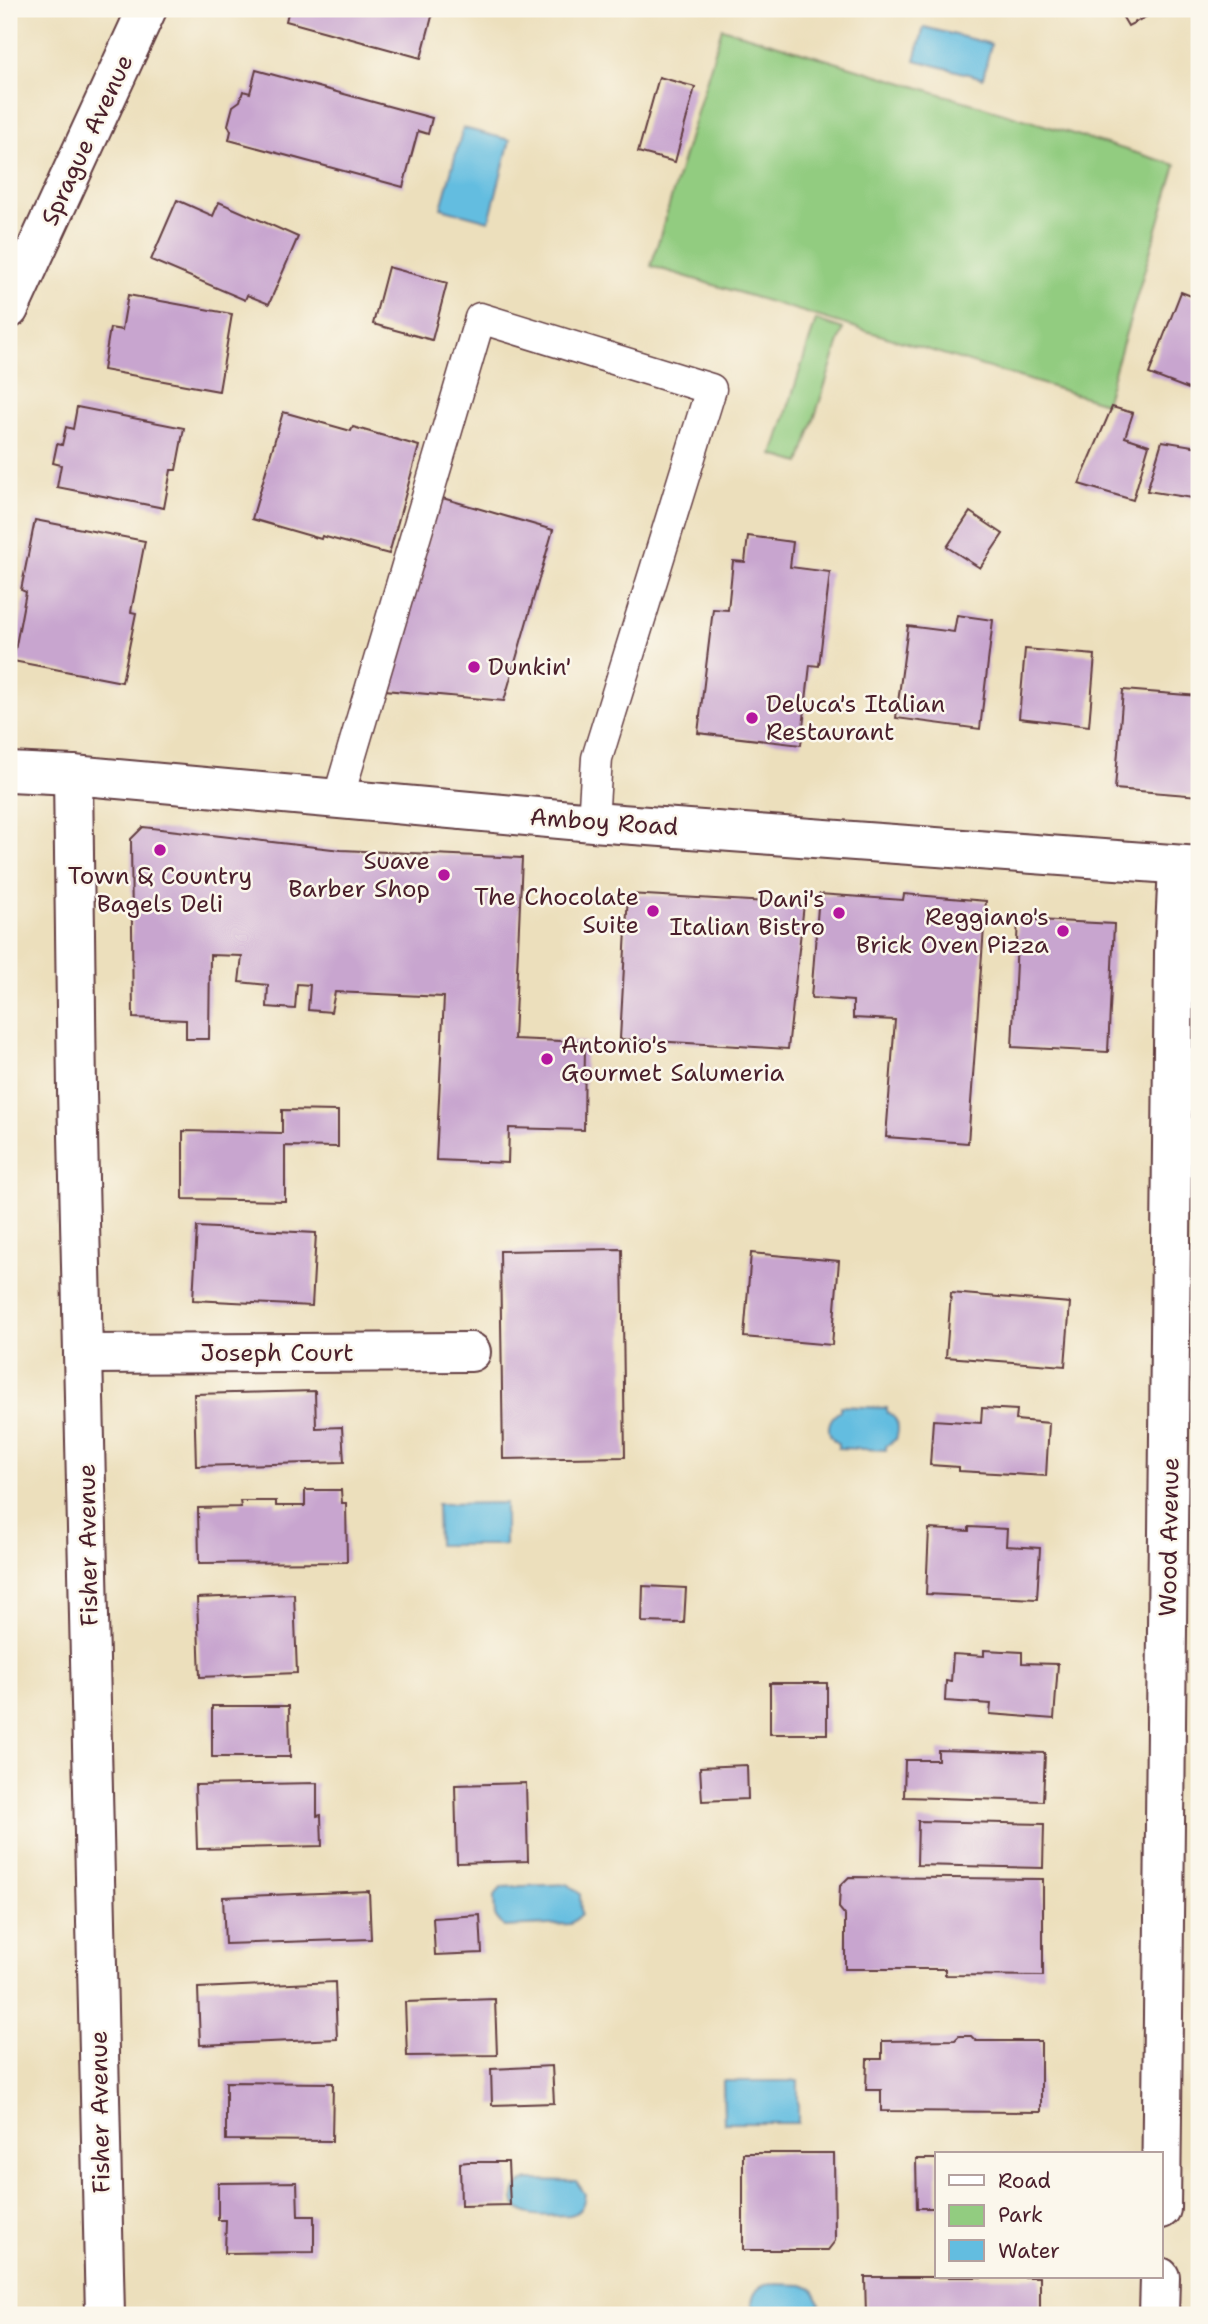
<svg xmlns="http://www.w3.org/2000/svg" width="1208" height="2324" viewBox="0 0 1208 2324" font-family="'Shantell Sans',sans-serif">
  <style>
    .green { fill: #92cc80; stroke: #6e7656; stroke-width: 2 }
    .water { fill: #63bde0; stroke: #566e86; stroke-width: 2 }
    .building { fill: #c8a5cf }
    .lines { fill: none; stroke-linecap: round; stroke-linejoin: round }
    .lane-casing { stroke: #623c41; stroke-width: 33 }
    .street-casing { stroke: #623c41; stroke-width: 42 }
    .secondary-casing { stroke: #623c41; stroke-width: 42 }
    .lane { stroke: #fff; stroke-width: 30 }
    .street { stroke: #fff; stroke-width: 38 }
    .secondary { stroke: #fff; stroke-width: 38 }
    .poi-dot { fill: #b5179e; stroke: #fbf7ec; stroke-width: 2.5 }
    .labels { text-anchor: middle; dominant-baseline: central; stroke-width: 5; stroke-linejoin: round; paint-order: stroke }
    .street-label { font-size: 24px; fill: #4a1f2b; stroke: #fbf7ec }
    .poi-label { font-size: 24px; fill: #4a1f2b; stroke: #fbf7ec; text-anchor: end }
  </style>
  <rect width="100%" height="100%" fill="#fbf7ec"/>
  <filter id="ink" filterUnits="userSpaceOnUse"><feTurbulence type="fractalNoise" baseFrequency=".0143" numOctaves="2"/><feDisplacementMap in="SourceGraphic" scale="14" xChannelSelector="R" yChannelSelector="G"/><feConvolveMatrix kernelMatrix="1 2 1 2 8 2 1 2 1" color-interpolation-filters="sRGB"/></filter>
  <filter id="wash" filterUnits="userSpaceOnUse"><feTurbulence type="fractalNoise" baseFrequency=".00686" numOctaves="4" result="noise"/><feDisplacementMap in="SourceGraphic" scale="28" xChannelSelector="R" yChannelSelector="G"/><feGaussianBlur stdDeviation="1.57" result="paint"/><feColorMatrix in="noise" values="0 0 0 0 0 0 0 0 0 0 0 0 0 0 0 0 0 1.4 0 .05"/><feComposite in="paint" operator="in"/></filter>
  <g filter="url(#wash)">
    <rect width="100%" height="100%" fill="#ecdfbc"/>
    <!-- green -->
    <g class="green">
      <polygon points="722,28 1176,165 1105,403 651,266"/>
      <polygon points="816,320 843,329 800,463 773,455"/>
    </g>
    <!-- water -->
    <g class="water">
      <polygon points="924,27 991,44 983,78 915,60"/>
      <polygon points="463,128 510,140 489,221 441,208"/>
      <path d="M840,1406l47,2v4c11,6 13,16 9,27l-10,7v4l-48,-2v-4c-13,-10 -12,-24 2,-33z"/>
      <polygon points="505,1503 505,1545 438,1545 437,1504"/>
      <polygon points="568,1884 580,1894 581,1915 570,1924 504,1927 495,1916 494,1896 502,1887"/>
      <polygon points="723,2081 798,2081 798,2123 724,2123"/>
      <path d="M529,2180l47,1 9,13c-1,10 -4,18 -15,21 -16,0 -58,7 -56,-20 1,-9 7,-13 15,-15z"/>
      <path d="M771,2284l32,1 10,4 7,14 -4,11 -56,1 -8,-11c1,-12 7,-19 19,-20z"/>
    </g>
    <g id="blocks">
      <!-- building -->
      <g class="building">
        <polygon points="286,9 434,9 421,58 286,21 288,13"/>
        <polygon points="1118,9 1161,9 1128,26"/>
        <polygon points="256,70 432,118 428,134 418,131 403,187 229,140 231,131 228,125 233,106 240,101 243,91 250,93"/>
        <polygon points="659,77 695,87 675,162 638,152"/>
        <polygon points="177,200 213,216 219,202 298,237 269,304 247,295 245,300 151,260"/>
        <polygon points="388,267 447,283 432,340 373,324"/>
        <polygon points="1181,292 1199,299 1199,393 1149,374"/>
        <polygon points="128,295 232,314 219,391 103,370 110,328 122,330"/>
        <polygon points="77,407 184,428 176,470 171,470 164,508 57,487 61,465 53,463 57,444 62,445 66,427 73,429"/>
        <polygon points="1112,407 1133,413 1125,437 1149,445 1133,500 1079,484"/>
        <polygon points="283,412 351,431 353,427 419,446 389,554 322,536 321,539 252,519"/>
        <polygon points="1162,441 1199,447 1199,499 1147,491"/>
        <polygon points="439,497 553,530 504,701 385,690"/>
        <polygon points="970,512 1003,534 980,568 947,547"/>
        <polygon points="35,520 145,541 131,612 136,613 122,682 13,661 26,592 21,590"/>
        <polygon points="748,536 793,542 790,567 830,572 819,666 810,665 801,745 698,733 713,609 728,610 733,561 745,562"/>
        <polygon points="957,615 993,620 980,729 896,718 908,626 954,632"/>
        <polygon points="1025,649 1095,655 1089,726 1019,718"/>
        <polygon points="1123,690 1199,696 1199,796 1115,789"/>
        <polygon points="143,827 341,850 522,858 514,1039 585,1042 584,1130 509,1128 508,1163 436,1160 444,997 335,992 331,1012 308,1010 310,985 297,984 295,1009 267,1007 268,985 239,982 242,956 210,955 209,1039 186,1039 186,1020 133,1018 131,839"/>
        <polygon points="628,894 804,904 788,1049 620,1039"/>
        <polygon points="819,894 903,900 904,894 986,901 968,1143 886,1137 895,1020 853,1018 853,1001 811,998"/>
        <polygon points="1018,919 1114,924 1108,1052 1012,1047"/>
        <polygon points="282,1110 338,1111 338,1147 285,1146 285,1201 183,1199 183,1131 282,1133"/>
        <polygon points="197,1227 316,1233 312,1306 193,1300"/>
        <polygon points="622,1249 625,1457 503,1459 500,1251"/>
        <polygon points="751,1253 839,1261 832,1345 744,1337"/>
        <polygon points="951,1293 1070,1303 1065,1366 946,1357"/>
        <polygon points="315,1391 316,1428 342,1427 344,1462 196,1466 194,1394"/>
        <polygon points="982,1408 1017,1410 1016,1420 1049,1423 1046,1476 959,1471 959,1467 930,1465 933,1420 981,1423"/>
        <polygon points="305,1490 341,1490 342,1503 346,1503 347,1562 199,1563 198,1508 241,1507 240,1501 276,1501 276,1506 305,1506"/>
        <polygon points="969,1527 1007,1529 1006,1546 1040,1548 1037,1599 926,1594 929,1529 969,1531"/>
        <polygon points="643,1586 686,1588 684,1623 642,1622"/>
        <polygon points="294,1594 297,1673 200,1677 197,1598"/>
        <polygon points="984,1650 1022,1652 1022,1663 1058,1664 1054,1719 990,1714 991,1704 945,1701 946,1681 951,1682 953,1654 984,1656"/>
        <rect x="770" y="1683" width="57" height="51"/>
        <polygon points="212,1706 289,1706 290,1757 212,1757"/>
        <polygon points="938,1750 1045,1753 1043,1801 904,1797 905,1760 938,1760"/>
        <polygon points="747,1765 748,1799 702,1801 700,1767"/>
        <polygon points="317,1783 317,1816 321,1815 322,1846 197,1849 195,1785"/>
        <polygon points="526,1783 528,1861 457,1863 455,1785"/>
        <polygon points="918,1821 1044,1824 1043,1868 917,1865"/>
        <polygon points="849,1877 1043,1879 1043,1976 945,1975 945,1969 845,1969 845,1915 839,1908 840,1886"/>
        <polygon points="369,1891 371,1939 225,1944 223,1897"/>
        <polygon points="480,1915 482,1953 435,1955 433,1918"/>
        <polygon points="335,1982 337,2039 200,2045 198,1988"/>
        <polygon points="495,1999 497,2055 407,2056 405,2002"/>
        <polygon points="959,2036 971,2036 976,2041 1041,2041 1041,2112 881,2111 881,2090 866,2090 867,2059 882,2059 882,2041 955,2040"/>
        <polygon points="552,2066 554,2103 492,2105 491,2069"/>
        <polygon points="226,2082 333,2083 332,2141 226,2140"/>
        <polygon points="743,2153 834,2153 835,2241 828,2250 743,2250"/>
        <polygon points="916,2159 937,2159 937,2208 917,2208"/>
        <polygon points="468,2162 508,2162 510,2205 461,2206 460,2163"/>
        <polygon points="297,2182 298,2216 314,2216 314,2252 225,2253 226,2220 218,2220 218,2183"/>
        <polygon points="865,2277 1040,2277 1040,2315 866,2315"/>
        <polygon points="371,2311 430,2312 430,2315 371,2315"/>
      </g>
    </g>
  </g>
  <g filter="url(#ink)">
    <use href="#blocks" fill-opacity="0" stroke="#623c41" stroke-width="2"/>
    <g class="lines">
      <defs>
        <polyline id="lane" points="338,799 480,318 711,389 597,758 593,822"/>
        <g id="street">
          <polyline points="9,309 147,9"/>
          <polyline points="73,775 77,1091 105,2315"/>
          <polyline points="84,1354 471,1352"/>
          <polyline points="1161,2209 1174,952 1178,865"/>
          <polyline points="1159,2315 1160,2277"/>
        </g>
        <polyline id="secondary" points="9,772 73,775 593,822 1199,866"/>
      </defs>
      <!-- lane casing -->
      <use href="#lane" class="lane-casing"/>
      <!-- street casing -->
      <use href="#street" class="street-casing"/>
      <!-- secondary casing -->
      <use href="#secondary" class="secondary-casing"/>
      <!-- lane -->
      <use href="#lane" class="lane"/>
      <!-- street -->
      <use href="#street" class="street"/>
      <!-- secondary -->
      <use href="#secondary" class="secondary"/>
    </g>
  </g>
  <!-- markers -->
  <g class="poi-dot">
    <circle cx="474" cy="667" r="7"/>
    <circle cx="752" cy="718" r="7"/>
    <circle cx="160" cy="850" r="7"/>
    <circle cx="444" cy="875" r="7"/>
    <circle cx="653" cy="911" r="7"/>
    <circle cx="839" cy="913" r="7"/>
    <circle cx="1063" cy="931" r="7"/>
    <circle cx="547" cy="1059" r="7"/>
  </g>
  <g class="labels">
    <!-- street labels -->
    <g class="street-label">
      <text transform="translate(87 140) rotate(-65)">Sprague Avenue</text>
      <text transform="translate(604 822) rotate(4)">Amboy Road</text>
      <text x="277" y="1353">Joseph Court</text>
      <text transform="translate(1169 1537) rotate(-89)">Wood Avenue</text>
      <text transform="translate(88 1545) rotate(-91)">Fisher Avenue</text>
      <text transform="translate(100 2112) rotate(-91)">Fisher Avenue</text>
    </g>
    <!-- poi labels -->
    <g class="poi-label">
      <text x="488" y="667" text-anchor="start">Dunkin'</text>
      <text x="766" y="704" text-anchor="start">Deluca's Italian<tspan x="766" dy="28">Restaurant</tspan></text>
      <text x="430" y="861">Suave<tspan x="430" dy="28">Barber Shop</tspan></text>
      <text x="160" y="876" text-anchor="middle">Town &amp; Country<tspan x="160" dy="28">Bagels Deli</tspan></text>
      <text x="639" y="897">The Chocolate<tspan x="639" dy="28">Suite</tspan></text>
      <text x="825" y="899">Dani's<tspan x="825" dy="28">Italian Bistro</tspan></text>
      <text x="1049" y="917">Reggiano's<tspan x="1049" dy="28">Brick Oven Pizza</tspan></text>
      <text x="561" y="1045" text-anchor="start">Antonio's<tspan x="561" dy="28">Gourmet Salumeria</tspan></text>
    </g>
  </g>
  <!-- margin -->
  <rect width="1208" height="2324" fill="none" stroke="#fbf7ec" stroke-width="35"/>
  <!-- legend -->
  <rect x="935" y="2152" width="228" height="126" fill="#fbf7ec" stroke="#b4a19f" stroke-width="2"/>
  <rect x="949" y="2175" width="35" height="10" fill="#ffffff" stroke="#b4a19f" stroke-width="2"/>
  <text x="998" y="2188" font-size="21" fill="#4a1f2b">Road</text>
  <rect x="949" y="2205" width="35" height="21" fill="#92cc80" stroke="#b4a19f" stroke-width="2"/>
  <text x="998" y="2222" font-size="21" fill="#4a1f2b">Park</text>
  <rect x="949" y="2240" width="35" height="21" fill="#63bde0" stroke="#b4a19f" stroke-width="2"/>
  <text x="998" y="2258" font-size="21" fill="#4a1f2b">Water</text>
</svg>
